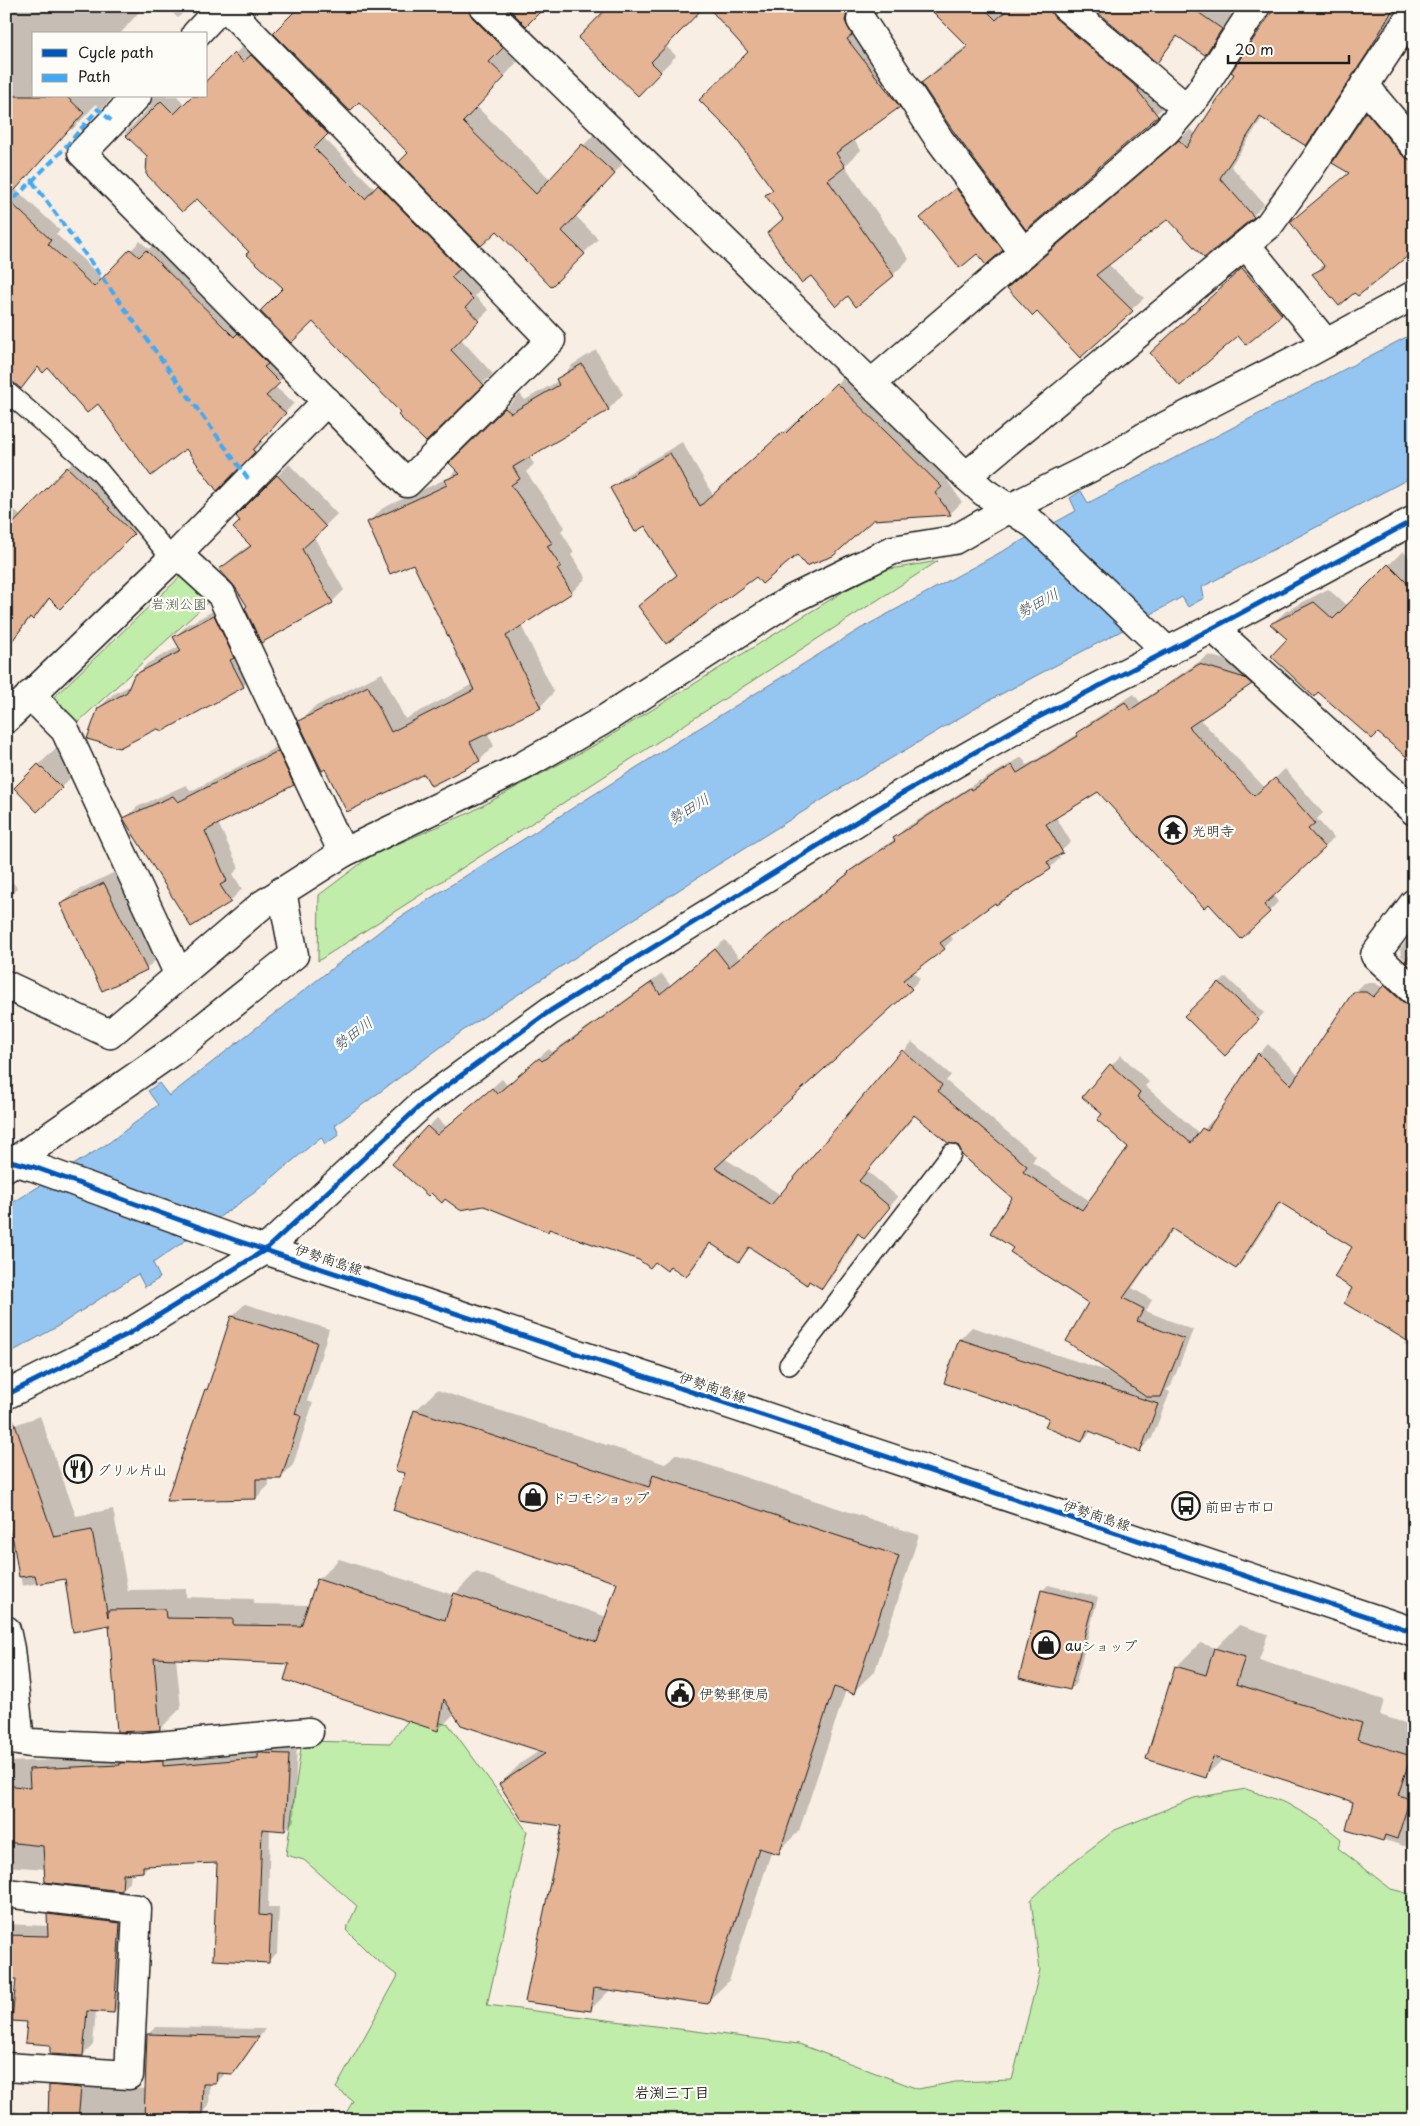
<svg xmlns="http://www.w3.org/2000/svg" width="1420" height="2126" viewBox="0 0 1420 2126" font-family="'Playpen Sans','Klee One',sans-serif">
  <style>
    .green { fill: #c1edaa; stroke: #6e8463 }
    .water { fill: #95c5f1; stroke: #65819c }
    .shadow { fill: #0003 }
    .building { fill: #e4b495; stroke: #1c1c1c }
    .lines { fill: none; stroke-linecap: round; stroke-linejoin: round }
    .lane-casing { stroke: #1c1c1c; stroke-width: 22 }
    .street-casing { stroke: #1c1c1c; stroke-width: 31 }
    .primary-casing { stroke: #1c1c1c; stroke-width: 31 }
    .lane { stroke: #fdfcf7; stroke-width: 19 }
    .street { stroke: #fdfcf7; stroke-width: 28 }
    .primary { stroke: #fdfcf7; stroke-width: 28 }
    .quiet { stroke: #3fa9f5; stroke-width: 4; stroke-dasharray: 8 4; stroke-linecap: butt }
    .cycleway-casing { stroke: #fdfcf7; stroke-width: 8 }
    .cycleway { stroke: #0057b8; stroke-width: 5 }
    .labels { text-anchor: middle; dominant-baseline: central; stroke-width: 4.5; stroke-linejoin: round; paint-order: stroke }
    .park-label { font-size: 14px; fill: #4e5b47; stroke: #fdfcf7 }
    .poi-label { font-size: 14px; fill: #1c1c1c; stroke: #fdfcf7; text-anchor: start }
    .street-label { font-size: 14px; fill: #1c1c1c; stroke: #fdfcf7 }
    .water-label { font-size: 15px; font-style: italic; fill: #465767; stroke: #fdfcf7 }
    .neighbourhood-label { font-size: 15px; font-weight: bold; fill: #1c1c1c; stroke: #fdfcf7 }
  </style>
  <rect width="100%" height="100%" fill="#f8eee3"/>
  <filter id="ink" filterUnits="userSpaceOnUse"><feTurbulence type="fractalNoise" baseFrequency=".02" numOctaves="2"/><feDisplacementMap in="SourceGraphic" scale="10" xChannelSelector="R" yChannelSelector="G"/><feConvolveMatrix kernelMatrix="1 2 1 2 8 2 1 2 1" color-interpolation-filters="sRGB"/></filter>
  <g filter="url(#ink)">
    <!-- green -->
    <g class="green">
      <polygon points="938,561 318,961 319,895 372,855 469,813 600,742 846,590 885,570"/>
      <polygon points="182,575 209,601 77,723 54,697"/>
      <polygon points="412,1716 449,1725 527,1831 487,2005 799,2044 918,2089 955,2082 1012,2080 1040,1970 1031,1900 1061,1871 1115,1830 1194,1798 1246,1789 1286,1803 1321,1823 1341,1839 1338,1848 1391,1889 1414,1895 1414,2120 342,2120 353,2101 336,2088 398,1976 373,1957 346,1930 357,1906 304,1860 286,1855 302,1741 390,1743"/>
    </g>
    <!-- water -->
    <polygon class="water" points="1414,333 1414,476 1202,587 1204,598 1188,607 1182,597 1123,630 988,701 846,785 714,867 468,1027 335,1125 339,1135 325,1144 321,1137 254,1193 153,1263 160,1278 145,1287 138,1274 55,1328 6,1355 6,1207 110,1142 158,1105 148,1091 159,1083 169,1096 385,927 675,743 860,629 1076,511 1070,498 1081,491 1088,503"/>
    <!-- shadow -->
    <g class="shadow">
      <polygon points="6,6 144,6 120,34 34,34 34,96 114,96 101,109 96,104 72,130 70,128 15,189 60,230 56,234 103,279 140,241 149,249 156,242 288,373 274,386 294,403 261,440 263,442 217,489 186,447 99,402 48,366 39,367 20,387 6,379"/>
      <polygon points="165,6 189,6 178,18"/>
      <polygon points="338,6 490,6 517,32 502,47 518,61 477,107 551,180 597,131 628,158 576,216 598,239 584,253 497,229 410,153"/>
      <polygon points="611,6 666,46 676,56 638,94"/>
      <polygon points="709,6 862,6 867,18 915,91 899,106 853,139 861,150 845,166 909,259 893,275 848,295 811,274 769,233 784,218 767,195 773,188 750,51"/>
      <polygon points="929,6 1076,6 1173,99 1027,228 923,83 939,67 968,45"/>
      <polygon points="1092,6 1219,6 1234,16 1218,41 1205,53 1179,36 1157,62"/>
      <polygon points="1277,6 1399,6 1378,41 1317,133 1306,144 1263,117 1231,166 1264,204 1253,216 1168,217 1108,264 1144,298 1080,357 1037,310 1009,288 1191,129 1196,135"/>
      <polygon points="245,44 337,123 323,137 375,189 389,176 482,288 475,296 489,310 460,338 493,374 426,440 250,252 197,197 149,156 125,133 150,107 153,96 177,96 185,105 206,96 206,83"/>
      <polygon points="1378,101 1414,143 1414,250 1314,275 1324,264 1350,172 1334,162 1367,113"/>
      <polygon points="963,183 1008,244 1002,250 977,253 928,212"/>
      <polygon points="1254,257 1293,302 1281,314 1238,334 1164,342"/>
      <polygon points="596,350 623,394 609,409 529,456 534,464 526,472 565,527 561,531 574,552 571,555 586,578 572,592 521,625 554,692 540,707 487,732 494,746 480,760 432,785 425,772 300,721 314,707 382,673 405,719 473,684 413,562 368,522 383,508 450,477 457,469 451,463 520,394 525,400 558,381 572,365"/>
      <polygon points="849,372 953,474 947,480 962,502 950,514 872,519 797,553 756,575 640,606 677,574 646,525 612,489 624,476 682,442 713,495 796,421 798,423"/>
      <polygon points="77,458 142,524 60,607 50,598 42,609 33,618 31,617 6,650 6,519 15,510 21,517"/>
      <polygon points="289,464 337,514 314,537 344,590 332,602 248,606 236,586 221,569 233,557 251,544 238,516"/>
      <polygon points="1403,551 1414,563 1414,761 1272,624 1286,611 1328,589 1347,606"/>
      <polygon points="226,604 256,673 243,686 99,708 112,695 131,685 135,676 148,663 180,646 175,637 187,625"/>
      <polygon points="1209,655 1254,669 1260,674 1251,683 1199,718 1265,788 1285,769 1323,813 1317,819 1334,838 1273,895 1278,902 1269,911 1098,791 1056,817 1071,842 1057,855 1060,858 1050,868 995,901 950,935 953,939 944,948 913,971 920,979 911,988 724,1158 781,1195 912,1042 951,1075 946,1081 1036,1156 1032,1162 1090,1201 1130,1147 1104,1114 1084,1096 1121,1055 1149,1082 1145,1086 1200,1134 1213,1119 1215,1121 1259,1054 1268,1044 1299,1075 1354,993 1364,983 1375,983 1383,988 1394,976 1408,1001 1414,1005 1414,1349 1404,1344 1407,1339 1354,1288 1354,1247 1282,1201 1245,1258 1236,1268 1174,1228 1132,1288 1152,1300 1146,1311 1193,1330 1171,1386 1166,1390 1170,1392 1152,1438 1140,1450 1092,1431 1082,1441 1050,1417 945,1382 960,1339 972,1327 1113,1373 1089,1303 1014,1248 1014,1198 959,1144 916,1115 867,1171 898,1197 864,1237 860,1233 831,1278 822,1287 810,1280 807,1284 751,1247 739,1260 712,1242 695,1266 686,1275 671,1265 667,1269 655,1261 640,1259 550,1228 548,1230 428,1127 437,1118 447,1127 502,1079 507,1085 549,1049 552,1052 662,974 670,985 725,940 739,958 849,872 859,863 895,839 904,829 980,780 981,781 1022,757 1027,765 1078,734 1087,724 1134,694 1140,702"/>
      <polygon points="290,740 305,773 293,784 218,823 239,868 233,874 242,889 230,901 125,819 137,807 186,785 191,791"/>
      <polygon points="57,747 80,769 37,810 15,788"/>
      <polygon points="6,821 12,826 6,832"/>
      <polygon points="117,871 159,957 146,969 61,905 74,892"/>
      <polygon points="6,876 17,887 6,905"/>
      <polygon points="1414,931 1414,968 1401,956 1400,949"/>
      <polygon points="1226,977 1264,1013 1225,1054 1186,1016"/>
      <polygon points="245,1304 329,1329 307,1401 313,1403 293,1465 280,1478 268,1478 269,1485 256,1498 206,1390 210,1386 232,1316"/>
      <polygon points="437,1390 665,1464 675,1454 919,1535 875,1671 853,1692 846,1690 799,1831 778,1852 772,1850 729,1981 707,2002 611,1989 591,2009 564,1825 500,1784 521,1763 541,1750 455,1713 438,1730 290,1662 176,1658 181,1708 160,1729 110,1624 66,1578 22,1586 14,1540 6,1428 40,1416 76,1516 113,1509 128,1592 130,1590 186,1589 186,1597 254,1599 253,1604 310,1605 318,1580 339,1559 454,1595 476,1572 607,1617 619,1582 407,1472 415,1411"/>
      <polygon points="1048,1585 1098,1597 1076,1683 1070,1689 1042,1591"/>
      <polygon points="1239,1625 1268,1634 1259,1660 1384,1700 1380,1715 1414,1726 1414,1849 1348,1829 1355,1801 1223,1759 1206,1776 1176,1667 1200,1643 1216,1648"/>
      <polygon points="268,1745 297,1745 294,1821 285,1830 270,1829 268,1907 279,1907 277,1953 268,1961 218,1861 150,1864 143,1871 131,1872 130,1881 121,1890 46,1869 6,1866 6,1762 127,1757 172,1758 263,1750"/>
      <polygon points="58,1904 129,1913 123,2002 113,2012 96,2010 93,2045 83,2055 52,2044 28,2020 17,1978 6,1977 6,1924 48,1926 48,1914"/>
      <polygon points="156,2027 265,2029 241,2064 232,2073 224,2072 224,2075 216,2083 210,2083 209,2105 202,2113 197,2113 190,2119 49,2120 50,2086 58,2078 88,2086 146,2089 148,2034"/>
      <polygon points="6,2110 12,2114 15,2111 30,2120 6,2120"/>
    </g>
    <!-- building -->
    <g class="building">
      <polygon points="300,6 468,6 472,17 503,48 489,62 505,77 463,122 536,194 582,144 615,174 562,231 585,254 551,287 497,231 481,246 399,162 408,153 359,102 350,111 273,33"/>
      <polygon points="506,6 546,6 526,26"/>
      <polygon points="609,6 705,6 651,62 661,72 638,96 578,38"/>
      <polygon points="707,6 854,6 847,13 845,21 852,35 847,39 900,107 836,153 845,167 828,180 894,276 856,307 848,296 836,307 811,276 801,283 767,233 783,219 765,195 773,190 731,132 699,100 748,52"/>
      <polygon points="868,6 885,6 876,14"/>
      <polygon points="927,6 982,6 996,20 1011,6 1050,6 1051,12 1055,18 1139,89 1138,91 1158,116 1026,230 949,125 921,83 968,47"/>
      <polygon points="1090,6 1198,6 1195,10 1222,29 1205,55 1177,36 1157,63"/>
      <polygon points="1276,6 1395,6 1367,54 1306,146 1260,117 1220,178 1254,217 1204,258 1168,219 1096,275 1133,311 1080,358 1037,312 1033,316 1007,288 1179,140 1186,148 1234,74 1231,72"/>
      <polygon points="234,53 243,62 251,55 328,134 314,148 365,199 378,185 460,269 451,277 473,299 466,307 479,321 451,350 484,385 426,442 398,415 400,412 313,322 291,343 260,311 283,288 246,254 249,252 197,199 182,212 146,174 147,156 126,136 161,101 174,114 192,96 206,96 206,81"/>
      <polygon points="6,96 66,96 84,113 7,199 51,240 48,244 94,287 130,249 139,257 146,250 234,337 238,333 268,364 264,367 280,383 266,396 286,413 253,450 255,452 217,491 186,449 151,476 98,404 87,413 48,368 43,373 38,367 21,389 13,382 6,380"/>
      <polygon points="1366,112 1402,155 1414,162 1414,251 1358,296 1354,293 1339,306 1312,274 1325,267 1290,222 1349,173 1332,163"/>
      <polygon points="956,188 1003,250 986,265 977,254 960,268 920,218"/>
      <polygon points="1242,268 1282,315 1246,345 1238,336 1180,386 1150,353"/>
      <polygon points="582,364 609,410 513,467 520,479 511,485 552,543 547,546 561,567 557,569 572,593 506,636 541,708 470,742 480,761 431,786 424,774 347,812 325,769 322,771 298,721 368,686 391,732 474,690 413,564 390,574 367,522 447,485 445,480 460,474 449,463 505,408 511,413 559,385 556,379"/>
      <polygon points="836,383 942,487 935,493 951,515 873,520 833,556 806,566 797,555 762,584 756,577 666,644 638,606 677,575 645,526 635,532 610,488 670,453 700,506 783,432 785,434"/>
      <polygon points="67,467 110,508 108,509 134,534 60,609 49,598 33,620 30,617 6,649 6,531"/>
      <polygon points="277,475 326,527 302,549 333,603 261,643 245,608 247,606 235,587 219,569 251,546 233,528 240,521 236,516"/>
      <polygon points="1388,564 1414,590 1414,763 1378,733 1372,739 1318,692 1314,697 1271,656 1287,639 1270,624 1314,602 1333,619"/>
      <polygon points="214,615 234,658 230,660 244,687 163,731 157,729 119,748 87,739 98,708 127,692 134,675 181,651 173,637"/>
      <polygon points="1199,664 1245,678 1252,684 1189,727 1254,796 1275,778 1315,823 1308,829 1325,848 1264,905 1270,912 1241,939 1209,904 1204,908 1098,792 1046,824 1063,853 1047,862 1051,869 996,905 995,903 940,943 945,949 903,980 912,989 715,1168 771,1205 902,1050 942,1085 938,1091 1027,1166 1023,1172 1082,1210 1128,1147 1097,1120 1102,1114 1082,1097 1110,1064 1140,1092 1137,1097 1191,1143 1202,1128 1207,1131 1258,1053 1291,1085 1353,992 1366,992 1373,997 1384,985 1403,1002 1414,1006 1414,1345 1344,1303 1352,1288 1334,1277 1352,1247 1279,1202 1236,1269 1172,1229 1123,1298 1144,1309 1137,1321 1184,1339 1161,1397 1146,1397 1066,1341 1088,1303 1010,1252 1013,1248 990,1233 1012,1198 962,1155 958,1145 948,1143 914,1115 859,1181 890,1207 864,1239 858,1233 822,1289 809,1281 807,1285 749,1247 739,1262 710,1243 686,1277 670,1266 667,1271 655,1262 650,1268 639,1260 549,1229 548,1232 484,1206 460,1210 445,1199 442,1203 431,1193 428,1196 392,1164 427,1126 437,1135 492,1088 497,1094 539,1058 542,1061 652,982 660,994 715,949 729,967 849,873 848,872 895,841 893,838 917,823 970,788 971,790 1012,765 1017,773 1078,736 1076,733 1125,702 1130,710"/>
      <polygon points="278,751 294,785 205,831 227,881 220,885 231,902 191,927 123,818 173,796 178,802"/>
      <polygon points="38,764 62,788 37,812 14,788"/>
      <polygon points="104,883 147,970 102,991 60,904"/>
      <polygon points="1414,951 1414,970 1405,961"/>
      <polygon points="1219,982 1259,1020 1225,1056 1184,1016"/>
      <polygon points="231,1316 317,1342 295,1414 301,1416 281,1479 256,1479 256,1499 166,1501 205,1389 207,1390"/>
      <polygon points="959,1339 1158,1404 1140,1452 1087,1430 1082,1442 1045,1427 1049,1418 944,1383"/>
      <polygon points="414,1410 649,1487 653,1475 899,1556 854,1694 834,1687 779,1854 759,1848 708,2004 594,1988 591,2011 525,2002 562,1826 522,1820 499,1784 546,1753 461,1725 444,1699 438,1731 284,1680 289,1664 154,1658 160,1730 117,1732 109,1625 73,1632 65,1579 37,1584 35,1575 19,1577 13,1540 6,1521 6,1414 11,1413 54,1537 92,1530 108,1617 108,1610 165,1609 166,1618 233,1619 233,1625 301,1626 317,1579 445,1620 454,1593 597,1642 617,1583 393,1510 405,1473 395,1471"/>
      <polygon points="1041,1590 1093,1603 1070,1690 1019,1678"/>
      <polygon points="1214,1648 1245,1657 1236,1684 1362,1723 1357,1739 1411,1756 1398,1795 1410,1799 1397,1839 1385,1835 1383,1841 1346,1830 1353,1802 1213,1757 1206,1778 1146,1759 1175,1666 1206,1675"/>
      <polygon points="258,1753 289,1754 285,1831 262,1829 259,1915 271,1916 269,1963 213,1960 217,1863 143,1866 143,1872 123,1874 122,1891 45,1882 43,1846 6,1842 6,1785 30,1788 29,1769 120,1765 120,1763 163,1761 163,1766 258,1758"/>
      <polygon points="47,1914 120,1923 114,2013 87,2011 83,2056 50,2054 50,2045 25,2043 27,2022 12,2021 16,1979 6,1979 6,1935 48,1936"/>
      <polygon points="147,2034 259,2037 233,2074 217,2073 216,2084 203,2084 202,2114 191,2114 191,2120 144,2120"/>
      <polygon points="49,2085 81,2088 78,2120 48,2120"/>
    </g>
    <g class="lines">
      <defs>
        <g id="lane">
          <polyline points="6,391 99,471 172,559"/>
          <polyline points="789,1365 951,1154"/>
        </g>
        <g id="street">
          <polyline points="483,6 966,476 984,492 1035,525 1168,652"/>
          <polyline points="1065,6 1185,107"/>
          <polyline points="861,20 939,139 1024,253"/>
          <polyline points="196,34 222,6"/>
          <polyline points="1365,84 1377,101 1414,145"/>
          <polyline points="137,96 82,153 407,483 551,340 225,6"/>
          <polyline points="1246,245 1326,343"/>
          <polyline points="872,383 1166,131 1199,93 1256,6"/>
          <polyline points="966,476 1269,225 1310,168 1414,11"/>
          <polyline points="177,554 221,594 343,853"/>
          <polyline points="1213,628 1414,811"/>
          <polyline points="30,695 65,730 179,975"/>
          <polyline points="6,719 177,554 327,401"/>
          <polyline points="1414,903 1375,955 1414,991"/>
          <polyline points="6,985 110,1034 263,904 343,853 521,767 602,721 790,600 893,550 954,540 1010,508 1116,455 1144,437 1299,358 1414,295"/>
          <polyline points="6,1167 180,1046 294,955 282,891"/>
          <polyline points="6,1395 128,1334 265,1250 423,1103 550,1011 903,793 1021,726 1213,628 1414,520"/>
          <polyline points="6,1630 10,1649 20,1741"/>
          <polyline points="6,1739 30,1743 135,1748 309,1732"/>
          <polyline points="6,1893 137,1909 129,2075 6,2067"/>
        </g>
        <polyline id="primary" points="6,1160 34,1167 235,1240 1414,1632"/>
      </defs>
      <!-- lane casing -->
      <use href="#lane" class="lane-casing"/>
      <!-- street casing -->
      <use href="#street" class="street-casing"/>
      <!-- primary casing -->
      <use href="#primary" class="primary-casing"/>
      <!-- lane -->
      <use href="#lane" class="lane"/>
      <!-- street -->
      <use href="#street" class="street"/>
      <!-- primary -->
      <use href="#primary" class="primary"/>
      <!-- quiet -->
      <g class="quiet">
        <polyline points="32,181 249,480"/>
        <polyline points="6,207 61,152 98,109 113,122"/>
      </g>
      <defs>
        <g id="cycleway">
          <polyline points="6,1160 34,1167 235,1240 1414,1632"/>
          <polyline points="6,1395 128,1334 265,1250 423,1103 550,1011 903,793 1021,726 1213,628 1414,520"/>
        </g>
      </defs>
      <!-- cycleway casing -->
      <use href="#cycleway" class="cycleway-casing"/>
      <!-- cycleway -->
      <use href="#cycleway" class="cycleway"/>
    </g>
  </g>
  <!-- icons -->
  <defs>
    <symbol id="temple-ring" viewBox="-11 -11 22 22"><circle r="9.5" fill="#fdfcf7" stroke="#1c1c1c" stroke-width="1.5"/><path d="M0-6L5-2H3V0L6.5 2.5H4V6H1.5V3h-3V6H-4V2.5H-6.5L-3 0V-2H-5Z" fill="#1c1c1c"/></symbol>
    <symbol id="restaurant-ring" viewBox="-11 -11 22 22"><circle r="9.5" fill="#fdfcf7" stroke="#1c1c1c" stroke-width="1.5"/><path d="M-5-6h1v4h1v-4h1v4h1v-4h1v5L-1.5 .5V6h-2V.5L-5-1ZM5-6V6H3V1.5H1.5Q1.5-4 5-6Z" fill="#1c1c1c"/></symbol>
    <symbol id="shop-ring" viewBox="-11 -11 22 22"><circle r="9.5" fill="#fdfcf7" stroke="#1c1c1c" stroke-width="1.5"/><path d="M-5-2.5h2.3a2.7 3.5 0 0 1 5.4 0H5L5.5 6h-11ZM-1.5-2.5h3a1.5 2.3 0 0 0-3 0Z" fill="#1c1c1c"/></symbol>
    <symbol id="bus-ring" viewBox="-11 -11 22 22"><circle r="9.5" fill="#fdfcf7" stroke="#1c1c1c" stroke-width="1.5"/><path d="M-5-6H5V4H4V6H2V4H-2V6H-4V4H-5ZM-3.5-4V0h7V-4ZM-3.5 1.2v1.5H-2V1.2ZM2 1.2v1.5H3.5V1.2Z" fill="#1c1c1c"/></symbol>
    <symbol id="civic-ring" viewBox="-11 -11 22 22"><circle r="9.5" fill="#fdfcf7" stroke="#1c1c1c" stroke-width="1.5"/><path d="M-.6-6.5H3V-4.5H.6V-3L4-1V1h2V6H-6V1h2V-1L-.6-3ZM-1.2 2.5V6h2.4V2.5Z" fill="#1c1c1c"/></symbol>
  </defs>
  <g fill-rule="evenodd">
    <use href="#temple-ring" x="1157" y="814" width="32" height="32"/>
    <use href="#restaurant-ring" x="62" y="1453" width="32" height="32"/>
    <use href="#shop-ring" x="517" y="1481" width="32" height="32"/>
    <use href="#bus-ring" x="1170" y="1490" width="32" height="32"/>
    <use href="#shop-ring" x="1030" y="1629" width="32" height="32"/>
    <use href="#civic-ring" x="664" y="1677" width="32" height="32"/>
  </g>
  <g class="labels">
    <!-- park labels -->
    <g class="park-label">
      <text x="179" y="603">岩渕公園</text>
    </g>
    <!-- poi labels -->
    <g class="poi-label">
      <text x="1192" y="830">光明寺</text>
      <text x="97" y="1469">グリル片山</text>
      <text x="552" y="1497">ドコモショップ</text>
      <text x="1205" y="1506">前田古市口</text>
      <text x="1065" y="1645">auショップ</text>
      <text x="699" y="1693">伊勢郵便局</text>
    </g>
    <!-- street labels -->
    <g class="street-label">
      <text transform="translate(329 1259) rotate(18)">伊勢南島線</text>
      <text transform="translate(713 1387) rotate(18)">伊勢南島線</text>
      <text transform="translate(1097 1515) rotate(18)">伊勢南島線</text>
    </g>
    <!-- water labels -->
    <g class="water-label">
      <text transform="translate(1037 602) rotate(-28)">勢田川</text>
      <text transform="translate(688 808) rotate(-31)">勢田川</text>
      <text transform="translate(352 1033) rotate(-37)">勢田川</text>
    </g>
    <!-- neighbourhood labels -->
    <g class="neighbourhood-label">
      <text x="672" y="2091">岩渕三丁目</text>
    </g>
  </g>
  <!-- margin -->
  <rect width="1420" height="2126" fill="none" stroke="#fdfcf7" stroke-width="25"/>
  <rect x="12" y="12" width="1395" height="2101" fill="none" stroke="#1c1c1c" stroke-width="2" filter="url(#ink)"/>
  <!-- legend -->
  <rect x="32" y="32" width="175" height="65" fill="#fdfcf7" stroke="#a3a29f"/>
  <rect x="42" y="49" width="25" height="8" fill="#0057b8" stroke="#a3a29f"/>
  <text x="78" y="58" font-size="15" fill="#1c1c1c">Cycle path</text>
  <rect x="42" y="74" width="25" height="8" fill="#3fa9f5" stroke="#a3a29f"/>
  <text x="78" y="82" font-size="15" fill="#1c1c1c">Path</text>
  <!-- scale -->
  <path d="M1228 55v8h121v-8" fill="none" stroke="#1c1c1c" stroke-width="2.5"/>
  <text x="1235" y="55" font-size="15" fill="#1c1c1c" stroke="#fdfcf7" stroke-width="4" paint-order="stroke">20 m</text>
</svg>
